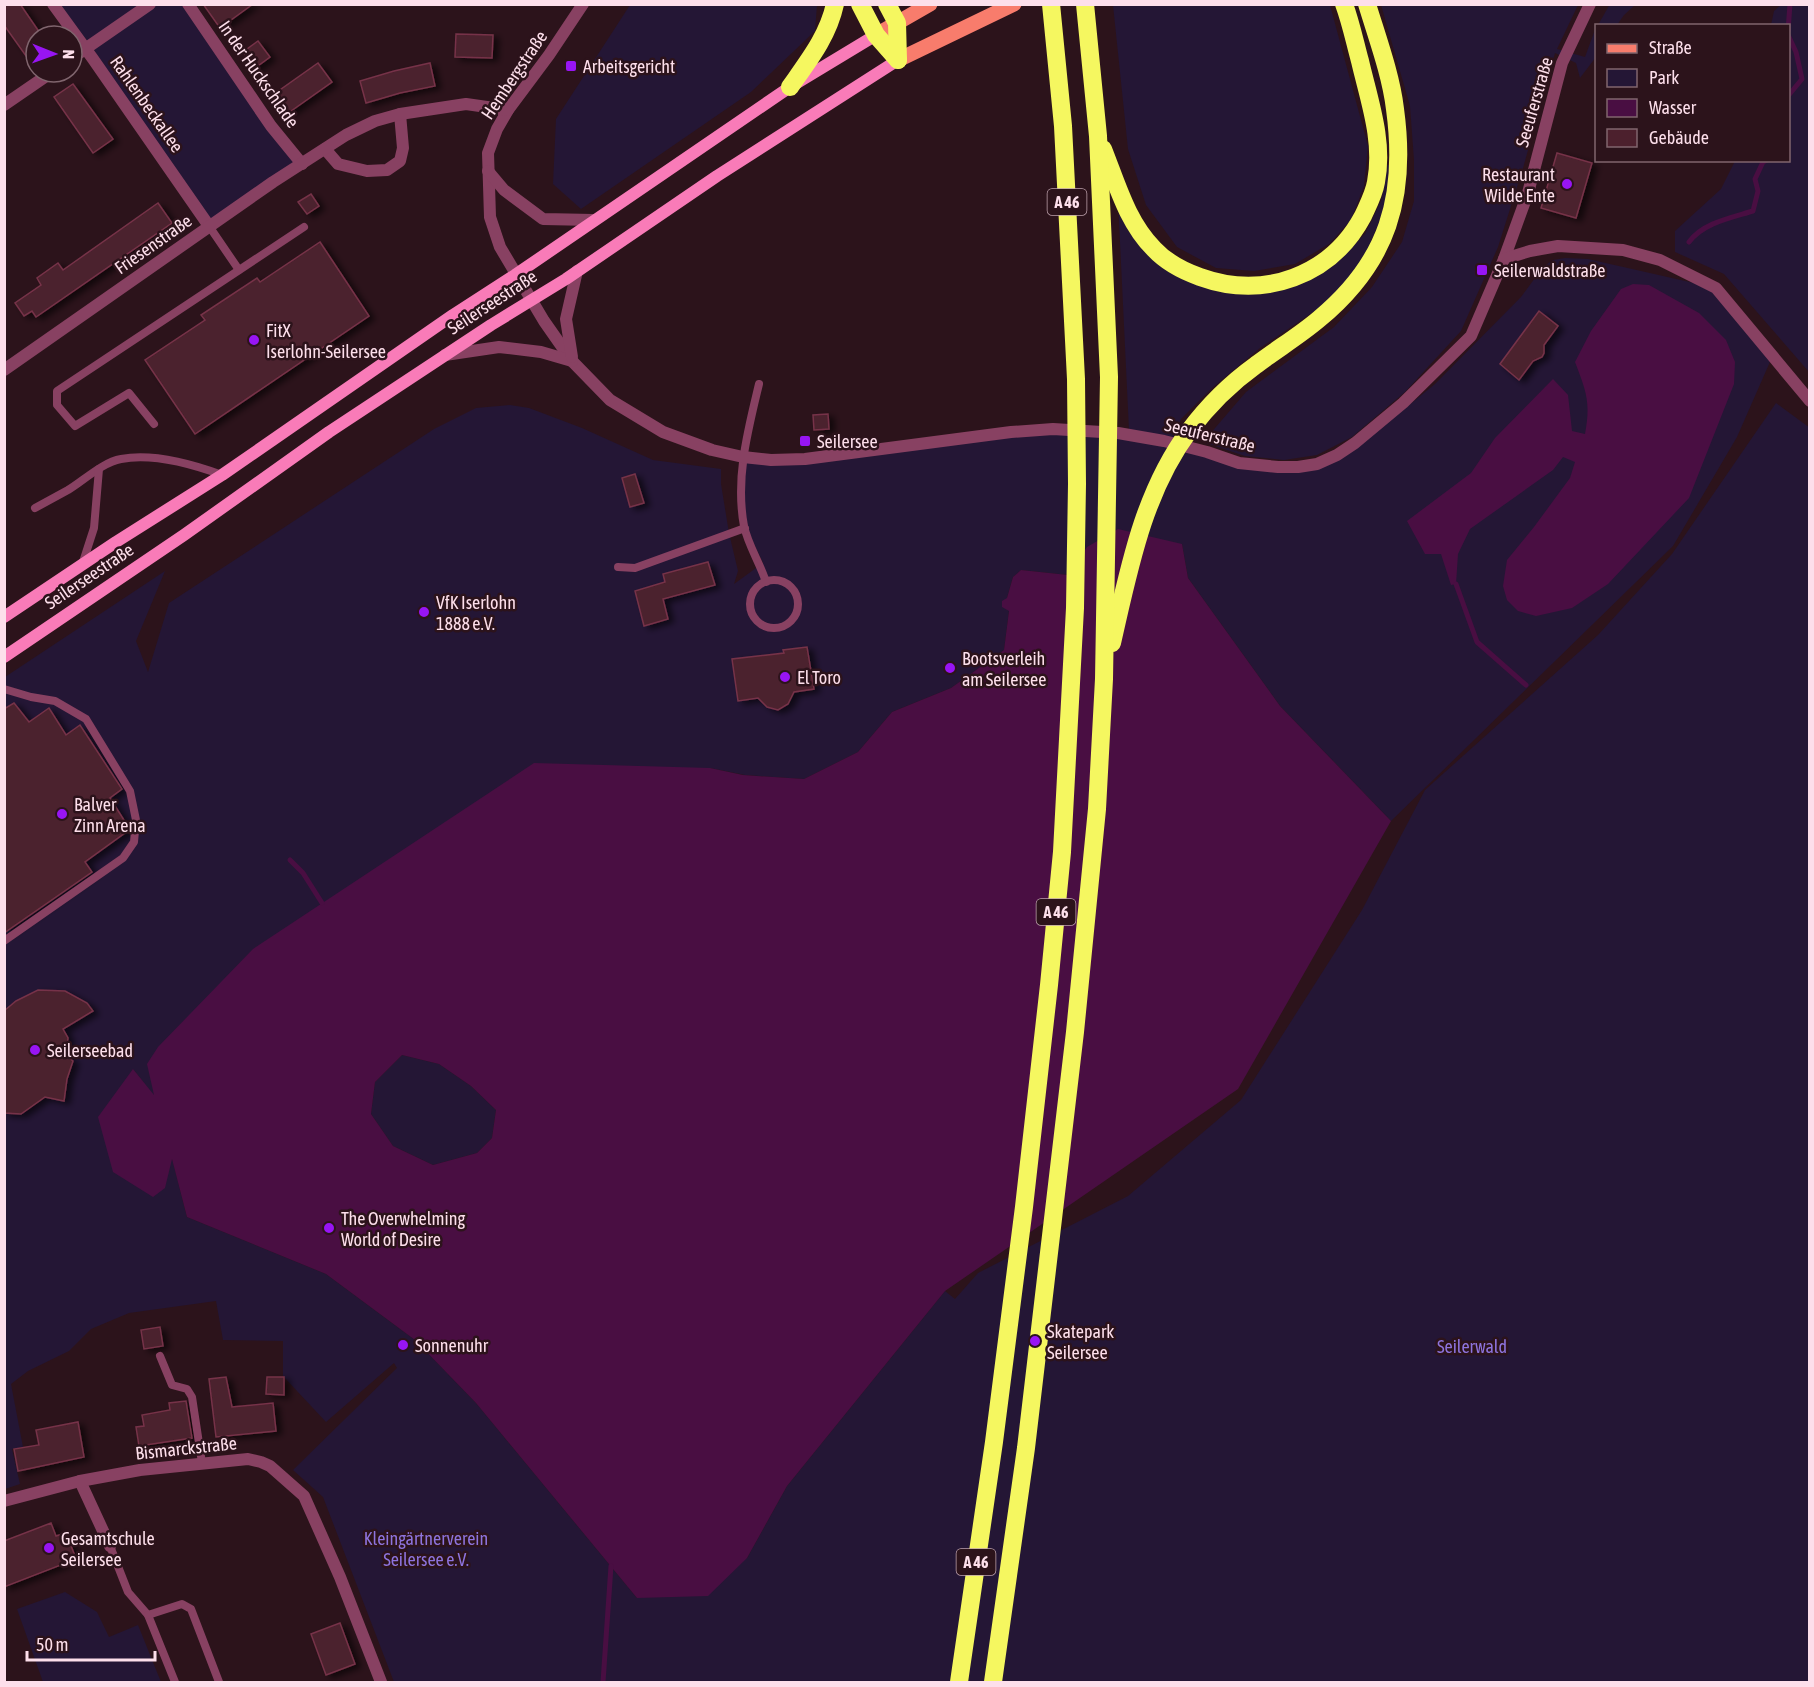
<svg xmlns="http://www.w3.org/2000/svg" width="1814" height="1687" viewBox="0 0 1814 1687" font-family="'Asap Condensed',sans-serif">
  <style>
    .green { fill: #241635 }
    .water { fill: #490e42; fill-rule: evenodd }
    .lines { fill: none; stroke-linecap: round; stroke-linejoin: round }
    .stream { stroke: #490e42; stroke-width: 5 }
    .building { fill: #4c202d; stroke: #763348; stroke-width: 1.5; filter: url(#shadow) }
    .service { stroke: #884162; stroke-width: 8 }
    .minor { stroke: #884162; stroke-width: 12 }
    .secondary { stroke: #f97bb8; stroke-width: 12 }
    .primary { stroke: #f87c6c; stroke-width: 15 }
    .motorway { stroke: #f5f760; stroke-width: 18 }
    .poi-dot { fill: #9815f3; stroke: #2c131b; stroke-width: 2 }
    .labels { text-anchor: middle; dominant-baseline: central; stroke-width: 5; stroke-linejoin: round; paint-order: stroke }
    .shield { fill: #2c131b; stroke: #bea2ad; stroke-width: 1.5 }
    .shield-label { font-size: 16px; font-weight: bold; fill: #fddfeb }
    .poi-label { font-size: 18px; fill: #fddfeb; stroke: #2c131b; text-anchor: start }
    .street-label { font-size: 18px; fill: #fddfeb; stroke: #2c131b }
    .park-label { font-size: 18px; fill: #8e74de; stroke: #2c131b }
  </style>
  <defs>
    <filter id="shadow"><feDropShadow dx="5.5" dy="3" stdDeviation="3" flood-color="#0009"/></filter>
  </defs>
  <rect width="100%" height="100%" fill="#2c131b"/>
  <!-- green -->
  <g class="green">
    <polygon points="1610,4 1635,4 1635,5 1624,15 1617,25 1598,25"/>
    <polygon points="60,5 185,5 295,163 209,222 94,50"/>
    <polygon points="630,5 817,5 815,31 751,92 581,209 553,184 556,119"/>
    <polygon points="1113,5 1330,5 1368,146 1364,186 1351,220 1329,244 1295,264 1254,271 1216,268 1177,247 1146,205 1128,149"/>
    <polygon points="1381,5 1578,5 1557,49 1585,57 1596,27 1596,57 1580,78 1576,63 1555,53 1523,168 1498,247 1461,331 1405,392 1352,437 1317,455 1284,460 1245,456 1203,442 1246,392 1334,327 1372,287 1402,242 1414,201 1414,160 1410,106"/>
    <polygon points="1781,5 1809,5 1809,372 1724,274 1675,252 1675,231 1721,189 1735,161 1788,160 1788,26 1771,25 1774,11"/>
    <polygon points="1387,165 1394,165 1386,205 1362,264 1325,304 1260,348 1212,388 1181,419 1173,438 1129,430 1118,200 1127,227 1209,288 1338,261 1365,234 1381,201"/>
    <path d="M1565,258l23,1 128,29 57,67 -36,82 -64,109 -282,275 -111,-115 -92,-128 -6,-34 -114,31 -47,-5 -8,7 -6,21 2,13 -5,39 -53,38 -59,24 -34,40 -54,27 -59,-4 -35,-7 -556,328 -21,-27 39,89 15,59 139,57 89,66 61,63 161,195 110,-40 40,-72 158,-195 10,8 23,-26 150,-77 113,-96 121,-190 63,-120 173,-155 74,-81 104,-151 34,25 -1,1254h-1415l-71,-185 -30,-27 104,-102 -3,-5 -68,59 -43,-46v-35l-60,-1 -7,-39 -87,12 -38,16 -22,22 -41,20 -17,13 12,63 -11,2 8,35 -15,5v-812l160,-106 -29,70 12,31 21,-69 265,-174 42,-21 34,-3 19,3 53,20 71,32 68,9v15l8,49 9,38 -4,13 29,-21c-5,-12 -12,-23 -15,-35 -6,-22 -4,-45 -3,-67l265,-27 105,2 162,36 78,-23 80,-65 86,-87 22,-30 10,-7z"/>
    <polygon points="402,1055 439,1064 471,1086 496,1110 492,1138 477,1153 433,1165 393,1146 371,1114 375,1082"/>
    <polygon points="65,1592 97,1612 109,1637 138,1625 161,1682 43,1682 17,1609"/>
  </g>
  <!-- water -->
  <g class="water">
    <path d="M1633,284l16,1 50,28 27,27 9,22 -1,22 -45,114 -81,86 -36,24 -36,8 -18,-5 -11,-11 -4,-14 4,-26 27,-33 36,-49 5,-16 -12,-5 -10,13 -83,59 -12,25 -2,30 -5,1 -10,-31h-16l-18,-33 64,-48 24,-35 58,-59 15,16 4,36 13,3c6,-32 1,-43 -10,-72l16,-31 30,-42z"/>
    <path d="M1118,529l64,15 6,34 92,128 111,115 -153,268 -293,202 -158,195 -40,72 -39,38 -71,2 -161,-195 -61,-63 -89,-66 -139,-57 -15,-58 -7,29 -12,9 -40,-25 -15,-55 35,-48 21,26 -7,-31 11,-17 95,-98 281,-186 176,5 33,7 61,4 54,-27 34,-40 59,-24 53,-38 5,-39 -7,-4v-6l5,-3 6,-21 8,-7 47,5 19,-28zM402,1055l37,9 32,22 25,24 -4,28 -15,15 -44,12 -40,-19 -22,-32 4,-32z"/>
  </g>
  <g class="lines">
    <!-- stream -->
    <g class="stream">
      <polyline points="1788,31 1790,4"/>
      <polyline points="1788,35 1796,52 1802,79 1788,96"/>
      <path d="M1689,242c14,-19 41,-24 64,-31l5,-20 -3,-12 8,-17 4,-2"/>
      <polyline points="1456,584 1477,642 1526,685"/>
      <polyline points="290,860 303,873 322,903"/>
      <polyline points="603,1682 611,1566"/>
    </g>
  </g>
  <!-- building -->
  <g class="building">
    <polygon points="4,4 20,4 42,36 36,36 36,70 4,25"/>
    <polygon points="203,4 253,4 220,28"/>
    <polygon points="456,34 493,35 492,58 455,57"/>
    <polygon points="258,41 270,57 251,71 243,60 247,57 243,52"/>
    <polygon points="318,63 332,82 284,116 270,97"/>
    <polygon points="430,63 435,86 400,93 366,103 360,81 394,71"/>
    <polygon points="73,84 113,139 93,153 54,97"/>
    <polygon points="1557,153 1592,163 1576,218 1541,208"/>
    <polygon points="311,194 319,206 307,214 298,202"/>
    <polygon points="158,203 172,223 36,317 32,311 24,316 15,303 41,285 37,278 58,263 63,270"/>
    <polygon points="320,242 369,316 195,434 145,360 205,320 201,315 257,278 260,282"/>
    <polygon points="1539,311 1558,326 1544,345 1544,353 1542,357 1533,361 1519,380 1500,364"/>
    <polygon points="828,414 829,429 814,430 813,415"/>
    <polygon points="635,474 644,503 630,507 622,478"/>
    <polygon points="708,562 715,585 663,599 668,619 644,626 635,591 665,582 663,574"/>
    <polygon points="807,647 814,689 794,692 788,704 778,710 767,707 758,698 738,701 732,659 784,653 783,650"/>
    <polygon points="14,703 29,722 49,708 66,735 80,725 122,789 110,798 129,828 129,830 85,862 92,872 4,933 4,709"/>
    <polygon points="38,990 65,991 87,1003 93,1011 63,1029 68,1038 66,1056 73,1061 67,1079 64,1101 45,1097 21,1114 4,1113 4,1011 16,1001"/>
    <polygon points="160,1327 163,1346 144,1349 141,1330"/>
    <polygon points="226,1377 232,1407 273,1403 276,1431 216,1437 209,1379"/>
    <polygon points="267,1377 284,1377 284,1395 266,1394"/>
    <polygon points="186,1401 192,1438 139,1446 136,1427 144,1426 142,1415 170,1410 169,1403"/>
    <polygon points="78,1422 84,1457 18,1471 14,1449 39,1445 36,1430"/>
    <polygon points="51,1523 56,1536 66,1533 75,1556 64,1560 66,1563 4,1587 4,1541"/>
    <polygon points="340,1623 355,1664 326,1675 311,1634"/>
  </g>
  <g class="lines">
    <!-- service -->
    <g class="service">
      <polyline points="209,226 239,270"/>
      <path d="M759,384c-11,46 -24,94 -15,142 4,19 16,37 22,56"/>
      <polyline points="154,424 129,393 75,426 57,405 57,391 304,227"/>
      <path d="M35,508c11,-6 22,-12 33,-18 15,-9 35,-28 53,-31 32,-6 71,5 101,16"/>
      <polyline points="82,565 94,528 99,469"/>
      <polyline points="618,567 635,568 745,528"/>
      <circle cx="774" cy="604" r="24"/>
      <polyline points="4,689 31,697 55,701 86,719 130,791 136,820 134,842 123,858 4,941"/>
      <polyline points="160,1356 172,1385 187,1389 192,1397 202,1463"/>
      <polyline points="110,1546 128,1592 148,1615 175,1682"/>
      <polyline points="148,1615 182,1604 191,1609 219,1682"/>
    </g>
    <!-- minor -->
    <g class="minor">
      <polyline points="53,4 93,59 209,226"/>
      <polyline points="188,4 271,126 302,164"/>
      <polyline points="583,4 549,55 508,110 497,129 488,153 490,217 500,247 544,321 572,361 610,400 663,432 712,450 743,457 771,460 805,459 1011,432 1053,429 1118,433 1164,441 1207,452 1239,463 1278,467 1298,467 1317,464 1337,455 1355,443 1403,403 1471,336 1504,259 1528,193 1562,63 1590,4"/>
      <polyline points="72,58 150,4"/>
      <polyline points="4,105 52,72"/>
      <polyline points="325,149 338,164 367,171 387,170 400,161 403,148 400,114"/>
      <polyline points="488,171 504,190 543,219 593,220"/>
      <polyline points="1504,259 1530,251 1558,246 1623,250 1660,260 1716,288 1810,401"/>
      <polyline points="445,355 499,347 541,352 572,361"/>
      <polyline points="572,357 566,319 577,271"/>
      <polyline points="4,370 273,182 346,135 375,121 400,114 466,104 508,110"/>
      <polyline points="80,1481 110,1546"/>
      <polyline points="4,1501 80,1481 140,1470 248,1459 261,1462 270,1466 304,1496 340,1577 381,1682"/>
    </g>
    <!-- secondary -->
    <g class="secondary">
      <polyline points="4,617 116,542 222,475 453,315 515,275 790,87 876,35"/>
      <polyline points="4,657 184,535 329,432 491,325 566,279 717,176 898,60"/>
    </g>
    <!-- primary -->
    <g class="primary">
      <polyline points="876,35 930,4"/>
      <polyline points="898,60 1014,4"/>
    </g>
    <!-- motorway -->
    <g class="motorway">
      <polyline points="860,4 876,35 898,60"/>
      <polyline points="887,4 897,23 898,60"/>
      <path d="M790,87c19,-27 38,-51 45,-83"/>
      <path d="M1103,149c14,35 24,73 51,100 13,14 29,22 46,28 64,23 131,-1 163,-61 5,-11 11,-22 13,-34 8,-41 -7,-82 -16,-121 -5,-18 -9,-38 -16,-57"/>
      <path d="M1112,643c17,-74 31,-150 77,-212 18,-24 42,-48 67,-66 21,-16 43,-29 63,-46 69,-57 88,-122 76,-210 -4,-34 -18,-72 -28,-105"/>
      <polyline points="959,1682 994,1442 1024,1207 1049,985 1062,852 1075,608 1077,484 1076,379 1063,126 1051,4"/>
      <polyline points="993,1682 1026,1448 1075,1032 1097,809 1104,679 1109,377 1098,136 1085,4"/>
    </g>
  </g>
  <!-- markers -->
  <g class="poi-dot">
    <rect x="565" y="60" width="12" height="12" rx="3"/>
    <circle cx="1567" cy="184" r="6"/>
    <rect x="1476" y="264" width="12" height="12" rx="3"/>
    <circle cx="254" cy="340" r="6"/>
    <rect x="799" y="435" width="12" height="12" rx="3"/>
    <circle cx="424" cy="612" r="6"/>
    <circle cx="950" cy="668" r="6"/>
    <circle cx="785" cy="677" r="6"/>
    <circle cx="62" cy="814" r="6"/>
    <circle cx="35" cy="1050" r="6"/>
    <circle cx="329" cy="1228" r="6"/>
    <circle cx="1035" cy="1341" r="6"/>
    <circle cx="403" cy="1345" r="6"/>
    <circle cx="49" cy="1548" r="6"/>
  </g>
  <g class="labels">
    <!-- shield labels -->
    <g class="shield">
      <rect x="1047.5" y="189" width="39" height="26" rx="4.5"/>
      <rect x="1036.5" y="899" width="39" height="26" rx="4.5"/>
      <rect x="956.5" y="1549" width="39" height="26" rx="4.5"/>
    </g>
    <g class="shield-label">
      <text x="1067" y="202">A 46</text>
      <text x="1056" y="912">A 46</text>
      <text x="976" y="1562">A 46</text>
    </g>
    <!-- poi labels -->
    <g class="poi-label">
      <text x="583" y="66">Arbeitsgericht</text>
      <text x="1555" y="174" text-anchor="end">Restaurant<tspan x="1555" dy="21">Wilde Ente</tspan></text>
      <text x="1494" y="270">Seilerwaldstraße</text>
      <text x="266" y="330">FitX<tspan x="266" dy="21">Iserlohn-Seilersee</tspan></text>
      <text x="817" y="441">Seilersee</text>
      <text x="436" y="602">VfK Iserlohn<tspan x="436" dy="21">1888 e.V.</tspan></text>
      <text x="962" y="658">Bootsverleih<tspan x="962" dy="21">am Seilersee</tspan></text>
      <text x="797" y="677">El Toro</text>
      <text x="74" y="804">Balver<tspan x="74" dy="21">Zinn Arena</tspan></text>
      <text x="47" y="1050">Seilerseebad</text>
      <text x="341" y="1218">The Overwhelming<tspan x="341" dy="21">World of Desire</tspan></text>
      <text x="1047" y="1331">Skatepark<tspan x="1047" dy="21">Seilersee</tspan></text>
      <text x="415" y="1345">Sonnenuhr</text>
      <text x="61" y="1538">Gesamtschule<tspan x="61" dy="21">Seilersee</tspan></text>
    </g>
    <!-- street labels -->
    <g class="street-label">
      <text transform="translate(259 74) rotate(55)">In der Huckschlade</text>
      <text transform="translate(514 75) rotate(-56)">Hembergstraße</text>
      <text transform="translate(1534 102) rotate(-74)">Seeuferstraße</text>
      <text transform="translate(147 104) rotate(55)">Rahlenbeckallee</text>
      <text transform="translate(153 244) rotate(-35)">Friesenstraße</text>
      <text transform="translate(492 302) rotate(-33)">Seilerseestraße</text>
      <text transform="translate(1210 435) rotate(14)">Seeuferstraße</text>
      <text transform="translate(89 576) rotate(-34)">Seilerseestraße</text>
      <text transform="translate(186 1448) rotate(-6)">Bismarckstraße</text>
    </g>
    <!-- park labels -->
    <g class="park-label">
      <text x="1472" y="1346">Seilerwald</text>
      <text x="426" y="1538">Kleingärtnerverein<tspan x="426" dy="21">Seilersee e.V.</tspan></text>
    </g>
  </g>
  <!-- border -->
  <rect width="1814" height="1687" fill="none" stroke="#fddfeb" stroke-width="12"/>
  <!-- legend -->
  <rect x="1595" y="24" width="195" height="138" fill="#2c131b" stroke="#80656e" stroke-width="1.5"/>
  <rect x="1607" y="44" width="30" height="9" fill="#f87c6c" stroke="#80656e" stroke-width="1.5"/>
  <text x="1649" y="54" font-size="18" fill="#fddfeb">Straße</text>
  <rect x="1607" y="69" width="30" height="18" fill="#241635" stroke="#80656e" stroke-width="1.5"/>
  <text x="1649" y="84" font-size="18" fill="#fddfeb">Park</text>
  <rect x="1607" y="99" width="30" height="18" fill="#490e42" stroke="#80656e" stroke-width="1.5"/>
  <text x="1649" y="114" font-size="18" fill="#fddfeb">Wasser</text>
  <rect x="1607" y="129" width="30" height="18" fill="#4c202d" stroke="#80656e" stroke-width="1.5"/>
  <text x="1649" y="144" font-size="18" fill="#fddfeb">Gebäude</text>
  <!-- north arrow -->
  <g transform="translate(54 54) rotate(91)"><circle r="28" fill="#2c131b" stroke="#80656e" stroke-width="1.5"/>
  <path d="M0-4.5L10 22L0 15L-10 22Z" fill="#9815f3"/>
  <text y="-9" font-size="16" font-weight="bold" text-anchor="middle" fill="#fddfeb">N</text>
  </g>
  <!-- scale -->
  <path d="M27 1651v9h128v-9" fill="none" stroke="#fddfeb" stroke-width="3"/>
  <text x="36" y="1651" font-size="18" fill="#fddfeb" stroke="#2c131b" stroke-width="4.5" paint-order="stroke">50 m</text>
</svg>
